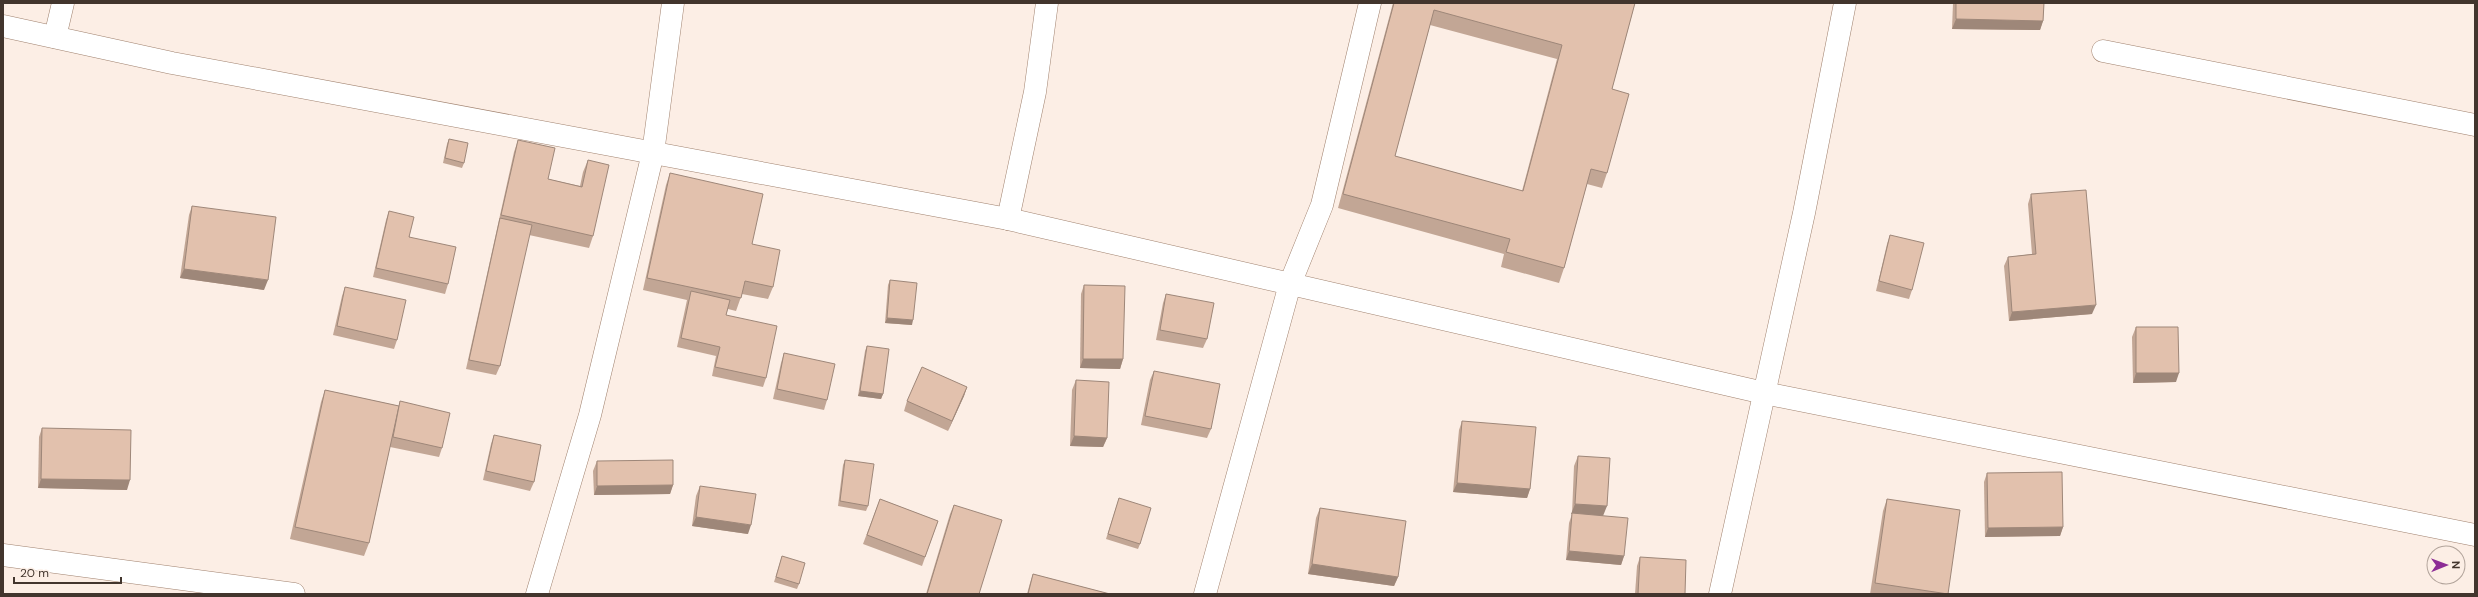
<svg xmlns="http://www.w3.org/2000/svg" width="2478" height="597" viewBox="0 0 2478 597" font-family="'DM Sans',sans-serif">
  <style>
    .lines { fill: none; stroke-linecap: round; stroke-linejoin: round }
    .street-casing { stroke: #a0826f; stroke-width: 23 }
    .secondary-casing { stroke: #a0826f; stroke-width: 23 }
    .street { stroke: #fff; stroke-width: 22 }
    .secondary { stroke: #fff; stroke-width: 22 }
    .wall { fill: #c2a695; fill-rule: evenodd }
    .shaded-wall { fill: #9e8779 }
    .building { fill: #e2c1ad; stroke: #9e8779; fill-rule: evenodd }
  </style>
  <rect width="100%" height="100%" fill="#fceee5"/>
  <g class="lines">
    <defs>
      <g id="street">
        <polyline points="3,26 172,63 1008,219 1764,393 2475,535"/>
        <polyline points="55,37 63,3"/>
        <polyline points="2103,51 2475,125"/>
        <polyline points="1008,219 1035,92 1047,3"/>
        <polyline points="3,555 294,594"/>
        <polyline points="537,594 590,415 653,153 673,3"/>
        <polyline points="1205,594 1290,284 1322,205 1370,3"/>
      </g>
      <polyline id="secondary" points="1720,594 1804,213 1845,3"/>
    </defs>
    <!-- street casing -->
    <use href="#street" class="street-casing"/>
    <!-- secondary casing -->
    <use href="#secondary" class="secondary-casing"/>
    <!-- street -->
    <use href="#street" class="street"/>
    <!-- secondary -->
    <use href="#secondary" class="secondary"/>
  </g>
  <!-- wall -->
  <g class="wall">
    <path d="M1393,3h242l-23,86 -5,84 -5,15 -15,-4 -23,84 -5,15 -58,-16 3,-13 -166,-46zM1430,25l127,34 -35,132 -127,-35z"/>
    <polygon points="1953,3 2044,3 2043,21 2040,30 1952,29"/>
    <polygon points="449,139 464,163 462,168 443,163 447,144"/>
    <polygon points="518,140 548,179 580,186 583,172 588,160 593,236 589,248 529,235 500,366 496,375 466,369 514,152"/>
    <polygon points="670,173 752,244 773,287 768,299 742,294 736,311 728,309 726,315 766,378 763,387 712,376 716,356 677,347 687,300 643,290 666,185"/>
    <polygon points="2031,194 2092,314 2009,321 2004,266 2008,257 2032,254 2028,204"/>
    <polygon points="192,206 264,290 180,278 189,215"/>
    <polygon points="389,211 448,284 445,294 373,277 386,220"/>
    <polygon points="1890,235 1912,290 1909,299 1876,291 1887,244"/>
    <polygon points="890,280 912,325 885,323 888,285"/>
    <polygon points="1084,285 1123,359 1120,369 1080,368 1081,294"/>
    <polygon points="345,287 397,340 394,349 333,335 342,296"/>
    <polygon points="1166,294 1207,339 1203,348 1156,340 1163,303"/>
    <polygon points="2136,327 2176,382 2133,383 2132,337"/>
    <polygon points="867,346 883,394 881,399 858,396 865,351"/>
    <polygon points="784,353 827,400 824,410 773,399 781,363"/>
    <polygon points="1154,371 1211,429 1207,438 1141,425 1150,380"/>
    <polygon points="1076,380 1107,438 1103,447 1070,446 1072,390"/>
    <polygon points="967,387 964,396 948,431 904,411 907,401"/>
    <polygon points="325,390 399,406 400,401 442,448 439,457 390,447 369,543 364,556 290,539 321,402"/>
    <polygon points="1462,421 1530,489 1527,498 1453,492 1459,430"/>
    <polygon points="42,428 127,490 38,488 39,437"/>
    <polygon points="494,435 534,482 530,491 483,480 491,444"/>
    <polygon points="1578,456 1603,516 1583,514 1624,556 1621,565 1566,560 1569,523 1572,514 1574,466"/>
    <polygon points="845,460 868,506 866,511 838,506 843,465"/>
    <polygon points="597,461 673,485 670,494 594,495 593,471"/>
    <polygon points="1987,473 2063,527 2060,536 1985,537 1984,482"/>
    <polygon points="700,486 748,534 692,526 696,496"/>
    <polygon points="1119,498 1140,544 1138,549 1106,539"/>
    <polygon points="880,499 938,521 922,566 863,544"/>
    <polygon points="1887,499 1948,594 1870,594 1883,511"/>
    <polygon points="954,505 979,594 926,594 950,514"/>
    <polygon points="1320,508 1398,577 1394,586 1308,574 1316,518"/>
    <polygon points="782,556 799,584 797,589 774,582"/>
    <polygon points="1640,557 1685,594 1635,594 1637,566"/>
    <polygon points="1033,574 1110,594 1027,594 1030,583"/>
  </g>
  <!-- shaded-wall -->
  <g class="shaded-wall">
    <polygon points="1956,19 2043,21 2040,30 1952,29"/>
    <polygon points="184,269 268,280 264,290 180,278"/>
    <polygon points="2096,305 2092,314 2009,321 2012,312"/>
    <polygon points="887,318 913,320 912,325 885,323"/>
    <polygon points="1083,359 1123,359 1120,369 1080,368"/>
    <polygon points="2136,373 2179,373 2176,382 2133,383"/>
    <polygon points="967,387 964,396 948,431 952,421"/>
    <polygon points="860,391 883,394 881,399 858,396"/>
    <polygon points="1074,436 1107,438 1103,447 1070,446"/>
    <polygon points="41,479 130,480 127,490 38,488"/>
    <polygon points="1457,483 1530,489 1527,498 1453,492"/>
    <polygon points="673,485 670,494 594,495 597,486"/>
    <polygon points="1575,504 1607,506 1603,516 1571,514"/>
    <polygon points="696,517 751,525 748,534 692,526"/>
    <polygon points="2063,527 2060,536 1985,537 1988,528"/>
    <polygon points="1569,551 1624,556 1621,565 1566,560"/>
    <polygon points="1312,564 1398,577 1394,586 1308,574"/>
  </g>
  <!-- building -->
  <g class="building">
    <path d="M1394,3h241l-23,86 17,5 -22,79 -16,-4 -27,99 -58,-16 4,-13 -167,-45zM1434,10l128,35 -39,146 -128,-35z"/>
    <polygon points="1956,3 2044,3 2043,21 1956,19"/>
    <polygon points="449,139 468,143 464,163 445,158"/>
    <polygon points="518,140 555,148 548,179 582,187 588,160 609,165 593,236 501,215"/>
    <polygon points="670,173 763,194 752,244 780,250 773,287 745,281 741,298 647,278"/>
    <polygon points="2086,190 2096,305 2012,312 2008,257 2036,254 2031,194"/>
    <polygon points="192,206 276,217 268,280 184,269"/>
    <polygon points="389,211 414,217 409,237 456,247 448,284 376,268"/>
    <polygon points="500,218 532,225 500,366 469,360"/>
    <polygon points="1890,235 1924,243 1912,290 1879,281"/>
    <polygon points="890,280 917,283 913,320 887,318"/>
    <polygon points="1084,285 1125,286 1123,359 1083,359"/>
    <polygon points="345,287 406,300 397,340 337,326"/>
    <polygon points="691,291 730,300 726,315 777,326 766,378 715,367 720,347 681,338"/>
    <polygon points="1166,294 1214,303 1207,339 1160,330"/>
    <polygon points="2136,327 2178,327 2179,373 2136,373"/>
    <polygon points="867,346 889,349 883,394 860,391"/>
    <polygon points="784,353 835,364 827,400 777,389"/>
    <polygon points="922,367 967,387 952,421 907,401"/>
    <polygon points="1154,371 1220,384 1211,429 1145,416"/>
    <polygon points="1076,380 1109,382 1107,438 1074,436"/>
    <polygon points="325,390 399,406 369,543 295,527"/>
    <polygon points="400,401 450,413 442,448 393,437"/>
    <polygon points="1462,421 1536,427 1530,489 1457,483"/>
    <polygon points="42,428 131,430 130,480 41,479"/>
    <polygon points="494,435 541,445 534,482 486,471"/>
    <polygon points="1578,456 1610,458 1607,506 1575,504"/>
    <polygon points="673,460 673,485 597,486 597,461"/>
    <polygon points="845,460 874,464 868,506 840,501"/>
    <polygon points="2062,472 2063,527 1988,528 1987,473"/>
    <polygon points="700,486 756,494 751,525 696,517"/>
    <polygon points="1119,498 1151,508 1140,544 1108,534"/>
    <polygon points="880,499 938,521 925,557 867,535"/>
    <polygon points="1887,499 1960,510 1948,594 1875,583"/>
    <polygon points="954,505 1002,520 979,594 927,594"/>
    <polygon points="1320,508 1406,521 1398,577 1312,564"/>
    <polygon points="1572,513 1628,518 1624,556 1569,551"/>
    <polygon points="782,556 805,563 799,584 776,577"/>
    <polygon points="1640,557 1686,560 1685,594 1638,594"/>
    <polygon points="1033,574 1110,594 1028,594"/>
  </g>
  <!-- border -->
  <rect width="2478" height="597" fill="none" stroke="#42352d" stroke-width="8"/>
  <!-- north arrow -->
  <g transform="translate(2446 565) rotate(89)"><circle r="19" fill="#fceee5" stroke="#b2a49b"/>
  <path d="M0-3L7 15L0 10L-7 15Z" fill="#8c2c95"/>
  <text y="-6" font-size="11" font-weight="bold" text-anchor="middle" fill="#42352d">N</text>
  </g>
  <!-- scale -->
  <path d="M14 577v6h107v-6" fill="none" stroke="#42352d" stroke-width="2"/>
  <text x="20" y="577" font-size="12" fill="#42352d" stroke="#fceee5" stroke-width="3" paint-order="stroke">20 m</text>
</svg>
